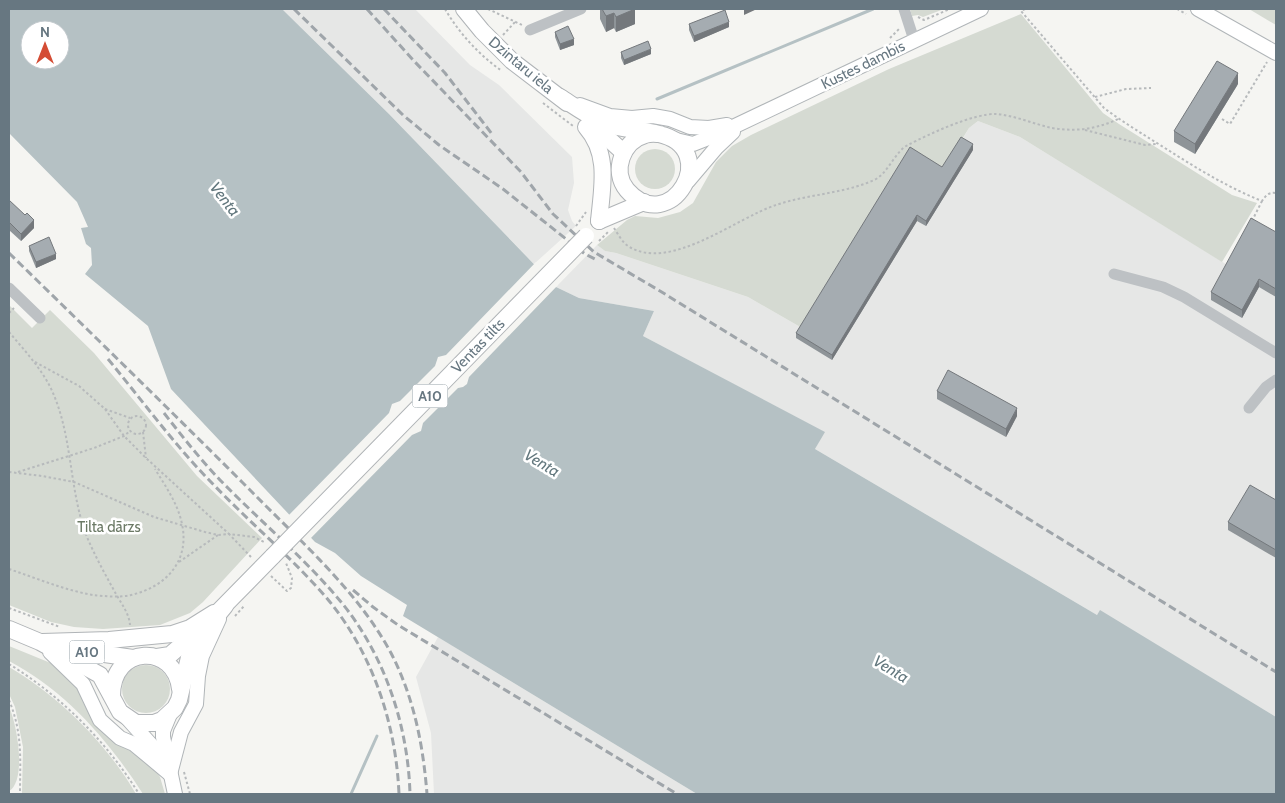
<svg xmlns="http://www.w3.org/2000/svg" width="1285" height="803" viewBox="0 0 1285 803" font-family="Cabin,sans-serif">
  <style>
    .built { fill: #e6e7e6 }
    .green { fill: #d5dad2 }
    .water { fill: #b5c1c4; fill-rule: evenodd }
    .pier { fill: #f5f5f2 }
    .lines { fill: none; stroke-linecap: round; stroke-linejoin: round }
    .stream { stroke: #b5c1c4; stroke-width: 3 }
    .major-casing { stroke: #b0b5b8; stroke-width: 16 }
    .highway-casing { stroke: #b0b4b7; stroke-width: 18 }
    .path { stroke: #b7babc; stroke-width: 2; stroke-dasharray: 2.5 2.5; stroke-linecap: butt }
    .minor { stroke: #bdc1c4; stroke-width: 11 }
    .major { stroke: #fff; stroke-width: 14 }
    .highway { stroke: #fff; stroke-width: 16 }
    .rail { stroke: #9fa5aa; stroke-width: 3; stroke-dasharray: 8 4; stroke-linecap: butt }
    .highway-bridge-casing { stroke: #b0b4b7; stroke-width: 18; stroke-linecap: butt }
    .highway-bridge { stroke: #fff; stroke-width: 16 }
    .wall { fill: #8e9498 }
    .shaded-wall { fill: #74787c }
    .building { fill: #a5acb1; stroke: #74787c }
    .labels { text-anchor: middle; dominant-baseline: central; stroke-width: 5; stroke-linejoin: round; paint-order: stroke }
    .shield { fill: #fff; stroke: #95a0a7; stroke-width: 1 }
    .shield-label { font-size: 14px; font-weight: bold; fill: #677781 }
    .street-label { font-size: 15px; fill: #677781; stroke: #fff }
    .park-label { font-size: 15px; fill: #6b7965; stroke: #fff }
    .water-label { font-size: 16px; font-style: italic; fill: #63787e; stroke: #fff }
  </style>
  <rect width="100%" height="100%" fill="#f5f5f2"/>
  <!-- built -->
  <g class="built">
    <polygon points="282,9 415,9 470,65 499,85 572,157 574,183 568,210 572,221 576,226 534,264 389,114"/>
    <polygon points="978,121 1020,137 1229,266 1276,240 1276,717 1100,611 1097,615 815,449 824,432 643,336 654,311 579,298 556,287 597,245 605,251 616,253 748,297 802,328 961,142 969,128"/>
    <polygon points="438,637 697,794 434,794 431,733 416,677"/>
  </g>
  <!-- green -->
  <g class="green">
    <polygon points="910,9 944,9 923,17 918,15 912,16"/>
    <polygon points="1249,9 1276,9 1276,25"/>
    <polygon points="1021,14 1103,113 1119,124 1232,195 1257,203 1222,262 1020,137 978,121 969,128 942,172 802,328 748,297 616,253 605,251 597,245 627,220 635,216 658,218 680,212 693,203 716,162 732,146 751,135 889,69"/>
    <circle cx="655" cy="169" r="20"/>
    <polygon points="9,305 32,328 50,310 94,353 197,476 262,538 203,602 190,613 160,625 103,629 74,627 51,622 9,605"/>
    <path d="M9,646l49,20 17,14 22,40 56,47 7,10 5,17h-22c-34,-53 -77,-103 -134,-133z"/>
    <circle cx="146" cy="689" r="24"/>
    <path d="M9,667c50,29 98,77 127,127h-114l1,-47 -8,-40 -6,-13z"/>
    <path d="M9,707c8,17 18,74 0,84z"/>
  </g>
  <!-- water -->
  <path class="water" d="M9,9h273l107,105 167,173 23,11 75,13 -11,25 182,96 -10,17 282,166 3,-5 176,107v77h-579l-294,-178 4,-11 -46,-29 -26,-23 -20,-11 -144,-153 -23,-63 -63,-52 7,-9 -1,-17 -5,-4 -5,-16 7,-1 -11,-25 -68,-69zM30,30h30v30h-30z"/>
  <!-- pier -->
  <polygon class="pier" points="536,262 558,285 469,377 467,384 463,387 458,388 423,423 421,431 412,435 309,540 288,516 389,413 392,404 400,401 435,366 438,357 446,355"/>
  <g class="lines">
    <!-- stream -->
    <g class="stream">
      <polyline points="657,99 873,9"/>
      <polyline points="351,794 377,736"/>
    </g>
    <defs>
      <g id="major">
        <polyline points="1198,9 1276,53"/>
        <polyline points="580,105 610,116 632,118 653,116 670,119 690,127 709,128 727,125"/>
        <polyline points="676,140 693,144 716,135 981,9"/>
        <polyline points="688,181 716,148 733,132"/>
        <polyline points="50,652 83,684 100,720 120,738 134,744 170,774"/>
        <polyline points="170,714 163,731 163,737 175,794"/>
        <polyline points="127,718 154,748 163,762"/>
        <polyline points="170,774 181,732 196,704 198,676 202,656 219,619"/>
      </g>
      <g id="highway">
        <polyline points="464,9 482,31 512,61 567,103"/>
        <path d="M560,97c14,9 28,19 43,26 18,7 37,6 56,11 65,15 11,105 -32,56 -16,-19 -4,-49 18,-55 5,-2 11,-1 15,-1"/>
        <polyline points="590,122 623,152"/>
        <path d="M586,127c24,27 16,61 13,94"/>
        <polyline points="599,221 644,202"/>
        <polyline points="217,613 273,556"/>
        <polyline points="9,629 40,642 100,675 120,712 136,723 154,723 162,720 175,708 179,700 190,653 198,639 225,606"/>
        <polyline points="42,642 109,640 172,634 190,628 214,613"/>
        <polyline points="69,649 133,658"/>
        <polyline points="157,657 170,655 195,633"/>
        <path d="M112,696c0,-52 63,-53 68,-7"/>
      </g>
    </defs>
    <!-- major casing -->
    <use href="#major" class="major-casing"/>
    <!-- highway casing -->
    <use href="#highway" class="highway-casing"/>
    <!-- path -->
    <g class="path">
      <path d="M445,9c14,24 34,46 57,62"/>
      <polyline points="488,9 522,25"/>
      <path d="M1025,9l-4,2 83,97c20,15 42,28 64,42 30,19 61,38 94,51 4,-6 7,-9 14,-8"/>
      <polyline points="1177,9 1186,14"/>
      <polyline points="918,17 924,20 950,9"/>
      <polyline points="503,35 515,22"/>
      <polyline points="890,38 899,29"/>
      <polyline points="1095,97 1126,89 1151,88"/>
      <polyline points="543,103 573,126"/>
      <polyline points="1222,119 1230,124 1267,62"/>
      <polyline points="1085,130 1145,145 1156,144"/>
      <polyline points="1252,221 1262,201"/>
      <polyline points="576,226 586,212"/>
      <path d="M614,228c4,6 8,14 14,18 41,27 108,-28 148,-41 32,-11 67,-11 98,-25 14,-6 21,-29 34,-35 21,-11 66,-32 89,-31 19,2 37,10 55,14 23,4 45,1 66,-9"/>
      <polyline points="599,241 608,232"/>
      <polyline points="9,313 14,308"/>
      <path d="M9,332c16,19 34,38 44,61 20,46 16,98 34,144 8,19 19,39 29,57 6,11 13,19 14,31"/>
      <polyline points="35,362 79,386 105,409 124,436 146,458 229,534 254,537 264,542"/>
      <polyline points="105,409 130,418"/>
      <circle cx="137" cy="425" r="9"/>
      <polyline points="143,432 146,458"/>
      <polyline points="9,472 42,476 74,482 154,517 205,532 218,535 229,534 251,557"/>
      <polyline points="18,472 94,448 124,436 130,431"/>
      <polyline points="179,562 218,535"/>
      <path d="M9,569c27,9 55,21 84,26 11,1 26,3 38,0 35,-8 59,-34 51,-71 -4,-20 -16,-37 -27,-55"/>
      <polyline points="271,576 287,591 291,588 292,578 286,563"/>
      <polyline points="9,608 60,627"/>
      <polyline points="235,616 245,605"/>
      <path d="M9,664c52,32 98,78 130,130"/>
      <path d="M9,700c14,34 11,60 11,94"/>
      <polyline points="184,772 190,794"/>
    </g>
    <!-- minor -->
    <g class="minor">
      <polyline points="904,9 914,40"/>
      <polyline points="530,30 581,9"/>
      <polyline points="1114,274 1163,287 1184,297 1276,353"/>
      <polyline points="9,288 40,318"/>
      <polyline points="1249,408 1266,387 1276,380"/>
    </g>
    <!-- major -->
    <use href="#major" class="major"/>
    <!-- highway -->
    <use href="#highway" class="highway"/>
    <!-- rail -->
    <g class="rail">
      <polyline points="294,9 403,115 439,145 503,189 585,254 595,259"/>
      <polyline points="367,9 414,61 521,172 553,214 594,252 660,291 1276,672"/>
      <polyline points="384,9 445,73 492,134"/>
      <path d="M9,253c81,79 162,158 242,238 49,50 106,99 140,162 23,45 32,91 36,141"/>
      <path d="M108,359c33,40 65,84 102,122 37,39 79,74 115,115 47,55 71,127 74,198"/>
      <path d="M164,413c18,23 36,46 56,67 38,39 80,74 116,116 47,54 72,127 74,198"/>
      <polyline points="353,590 373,607 398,625 677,794"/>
    </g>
    <defs>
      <polyline id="highway-bridge" points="273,556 586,236"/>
    </defs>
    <!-- highway-bridge casing -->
    <use href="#highway-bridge" class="highway-bridge-casing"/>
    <!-- highway-bridge -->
    <use href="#highway-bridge" class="highway-bridge"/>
  </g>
  <!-- wall -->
  <g class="wall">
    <polygon points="600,9 635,9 635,24 616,32 614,28 606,32 600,19"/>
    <polygon points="689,24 729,27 694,42 689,30"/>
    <polygon points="555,32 574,45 560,50 555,37"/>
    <polygon points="621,52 651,54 624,65 621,58"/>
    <polygon points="1238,84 1195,154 1174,142 1174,131"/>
    <polygon points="973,150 926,226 917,221 832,360 796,338 796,333 942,167"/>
    <polygon points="9,200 34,228 21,241 9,230"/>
    <polygon points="1276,232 1276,297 1259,287 1242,318 1211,300 1211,292"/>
    <polygon points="29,246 56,259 36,268 29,251"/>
    <polygon points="937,391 1017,416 1006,437 937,399"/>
    <polygon points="1276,500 1276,558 1228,530 1228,522"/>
  </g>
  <!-- shaded-wall -->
  <g class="shaded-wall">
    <polygon points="635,9 635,24 616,32 616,17"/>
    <polygon points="744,9 757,9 744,15"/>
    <polygon points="614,13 614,28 606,32 606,16"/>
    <polygon points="729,22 729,27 694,42 694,36"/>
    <polygon points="574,39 574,45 560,50 560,44"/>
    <polygon points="651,49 651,54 624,65 624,60"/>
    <polygon points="1238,73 1238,84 1195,154 1195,144"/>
    <polygon points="973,144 973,150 926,226 926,221"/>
    <polygon points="917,215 917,221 832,360 832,355"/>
    <polygon points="34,220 34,228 21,241 21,234"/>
    <polygon points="56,254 56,259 36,268 36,262"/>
    <polygon points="1259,279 1259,287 1242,318 1242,310"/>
    <polygon points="1017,408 1017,416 1006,437 1006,429"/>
  </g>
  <!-- building -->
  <g class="building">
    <polygon points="602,9 635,9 616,17 614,13 606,16"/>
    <polygon points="725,10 729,22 694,36 689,24"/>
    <polygon points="568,26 574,39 560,44 555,32"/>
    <polygon points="648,41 651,49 624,60 621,52"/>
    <polygon points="1217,61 1238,73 1195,144 1174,131"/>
    <polygon points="961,137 973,144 926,221 917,215 832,355 796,333 910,147 942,167"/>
    <polygon points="9,200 25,215 27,213 34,220 21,234 9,222"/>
    <polygon points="1251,218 1276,232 1276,289 1259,279 1242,310 1211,292"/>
    <polygon points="49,237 56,254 36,262 29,246"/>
    <polygon points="948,370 1017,408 1006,429 937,391"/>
    <polygon points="1250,485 1276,500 1276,550 1228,522"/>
  </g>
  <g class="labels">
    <!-- shield labels -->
    <g class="shield">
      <rect x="412.5" y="384.5" width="35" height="23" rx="4"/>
      <rect x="69.5" y="640.5" width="35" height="23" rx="4"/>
    </g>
    <g class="shield-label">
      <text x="430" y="396">A10</text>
      <text x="87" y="652">A10</text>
    </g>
    <!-- street labels -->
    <g class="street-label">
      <text transform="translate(521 65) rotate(40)">Dzintaru iela</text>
      <text transform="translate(863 65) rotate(-26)">Kustes dambis</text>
      <text transform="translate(478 346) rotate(-46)">Ventas tilts</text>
    </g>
    <!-- park labels -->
    <g class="park-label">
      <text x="109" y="527">Tilta dārzs</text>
    </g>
    <!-- water labels -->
    <g class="water-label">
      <text transform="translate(225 199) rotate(52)">Venta</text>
      <text transform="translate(542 463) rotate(31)">Venta</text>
      <text transform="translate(891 669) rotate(31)">Venta</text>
    </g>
  </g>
  <!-- border -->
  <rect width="1285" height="803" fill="none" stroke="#677781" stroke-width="20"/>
  <!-- north arrow -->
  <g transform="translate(45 45)"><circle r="24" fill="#ffffff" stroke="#c2c9cd"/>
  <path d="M0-4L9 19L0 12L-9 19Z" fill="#d44c34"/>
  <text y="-8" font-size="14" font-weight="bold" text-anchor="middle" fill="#677781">N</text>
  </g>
</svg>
